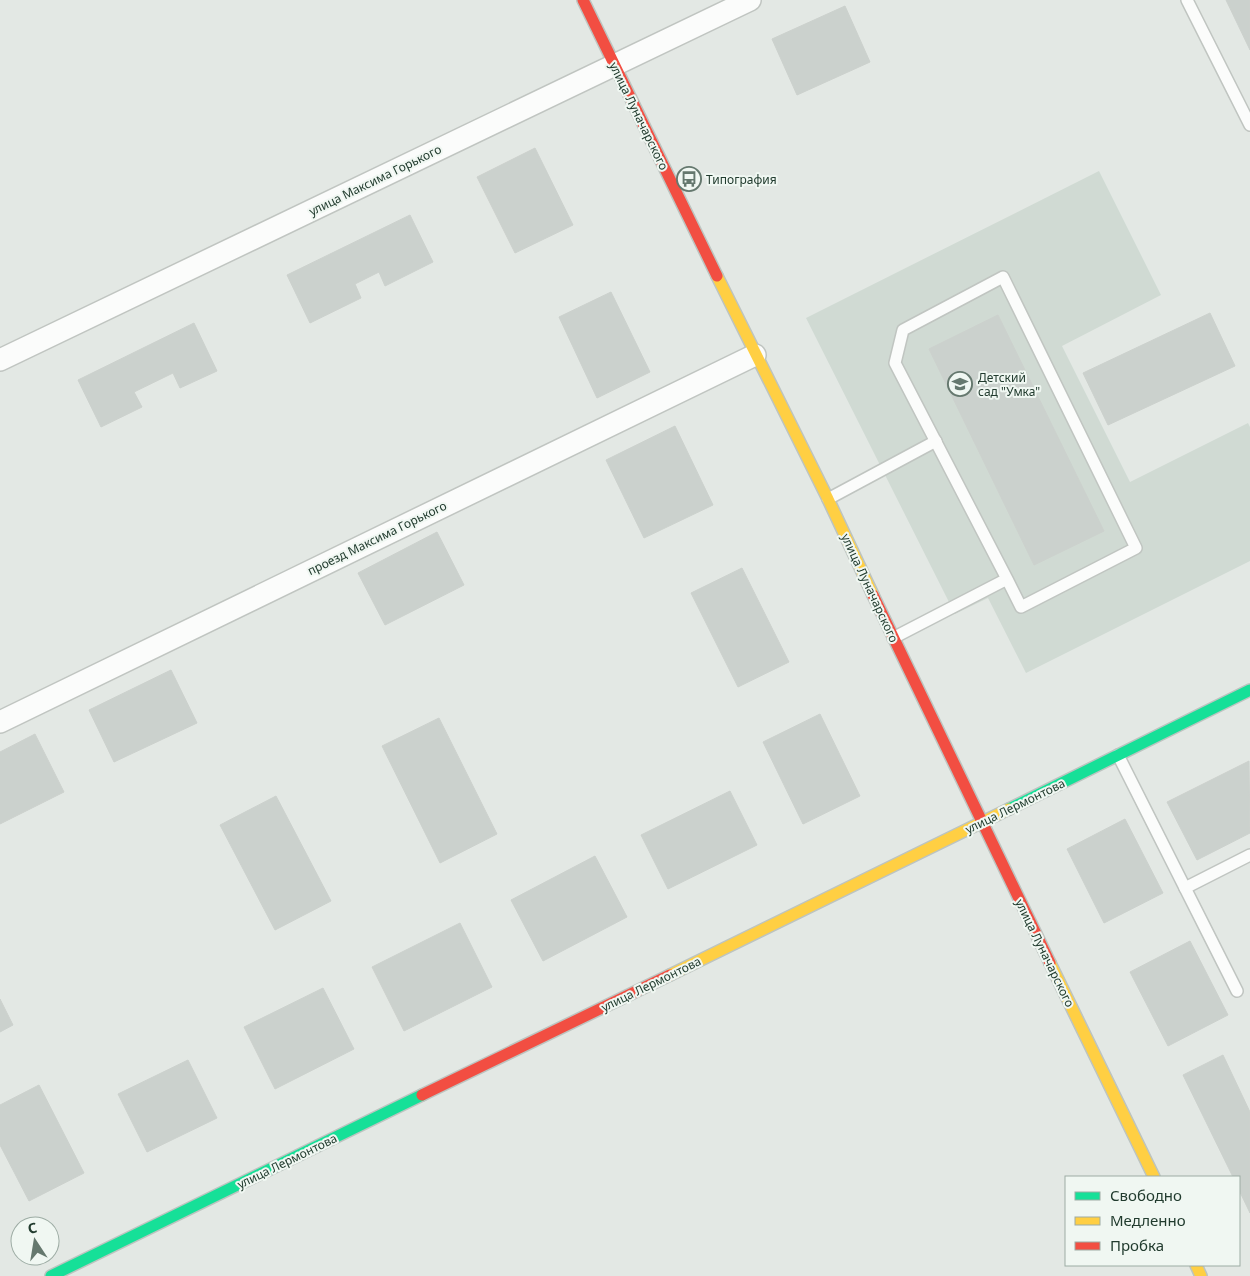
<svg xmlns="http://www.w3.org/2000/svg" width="1250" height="1276" viewBox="0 0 1250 1276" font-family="'Noto Sans',sans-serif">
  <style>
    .built { fill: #d0dad3 }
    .building { fill: #cbd1cd; stroke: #ccd1cd }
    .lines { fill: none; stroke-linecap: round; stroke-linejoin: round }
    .lane-casing { stroke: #c0c5c1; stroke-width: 14 }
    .street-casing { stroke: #c0c5c1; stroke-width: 24 }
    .fast-casing { stroke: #bdc4c0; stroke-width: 14 }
    .slow-casing { stroke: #bdc4c0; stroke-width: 14 }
    .jam-casing { stroke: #bdc4c0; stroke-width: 14 }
    .lane { stroke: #fbfcfb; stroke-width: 11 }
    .street { stroke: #fbfcfb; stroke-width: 21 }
    .fast { stroke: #16e098; stroke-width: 11 }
    .slow { stroke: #ffcf43; stroke-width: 11 }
    .jam { stroke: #f24e42; stroke-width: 11 }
    .labels { text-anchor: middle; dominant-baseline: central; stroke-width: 4; stroke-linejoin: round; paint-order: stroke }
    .street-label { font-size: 12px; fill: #213b2e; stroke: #f0f7f2 }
    .poi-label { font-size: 12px; fill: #213b2e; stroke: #f0f7f2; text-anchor: start }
  </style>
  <rect width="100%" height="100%" fill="#e3e8e4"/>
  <!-- built -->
  <polygon class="built" points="1099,171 1161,295 1062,346 1130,482 1248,423 1250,427 1250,561 1026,673 988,598 955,614 806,318"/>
  <!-- building -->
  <g class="building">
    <polygon points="1226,0 1250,0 1250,50"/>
    <polygon points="845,6 870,62 797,95 772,39"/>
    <polygon points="535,148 573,225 515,253 477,177"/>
    <polygon points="410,215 433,262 385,286 379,272 355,284 361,298 310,323 287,275"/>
    <polygon points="611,292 650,372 597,398 559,317"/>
    <polygon points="1210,313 1235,366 1108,425 1083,373"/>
    <polygon points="998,315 1104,531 1034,565 929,349"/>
    <polygon points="194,323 217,371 180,388 173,373 134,392 142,407 101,427 78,380"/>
    <polygon points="675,426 713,505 644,538 606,460"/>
    <polygon points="437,532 464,585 385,625 358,573"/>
    <polygon points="742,568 789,662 738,687 691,593"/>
    <polygon points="171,670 197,723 114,762 89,710"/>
    <polygon points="820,714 860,796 803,824 763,742"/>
    <polygon points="439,718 497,834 440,863 382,746"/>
    <polygon points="35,734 64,792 0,824 0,752"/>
    <polygon points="1249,761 1250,833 1197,860 1167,802"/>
    <polygon points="730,791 757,845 668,889 641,835"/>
    <polygon points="276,796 331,901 275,930 220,825"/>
    <polygon points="1125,819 1163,893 1104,923 1067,849"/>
    <polygon points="595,856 627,917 543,961 511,900"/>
    <polygon points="460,923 492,987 404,1031 372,967"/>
    <polygon points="1190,941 1228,1015 1168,1046 1130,972"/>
    <polygon points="323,988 354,1049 275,1089 244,1027"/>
    <polygon points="0,999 13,1025 0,1032"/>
    <polygon points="1223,1055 1250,1112 1250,1213 1239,1190 1239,1177 1233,1177 1183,1075"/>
    <polygon points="188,1060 217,1118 147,1152 118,1094"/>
    <polygon points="39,1085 84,1173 29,1201 0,1145 0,1105"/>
  </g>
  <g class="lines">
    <defs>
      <g id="lane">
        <polyline points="1187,0 1250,125"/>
        <polyline points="828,499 936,441"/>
        <polyline points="893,638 1007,579 1021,607 1136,548 1003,277 903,330 895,363 1007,579"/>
        <polyline points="1118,755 1237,991"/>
        <polyline points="1185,888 1250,855"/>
      </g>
      <g id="street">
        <polyline points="0,360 750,0"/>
        <polyline points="0,722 755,355"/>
      </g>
      <g id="fast">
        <polyline points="1009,809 1250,690"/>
        <polyline points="51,1276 422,1095"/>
      </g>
      <g id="slow">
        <polyline points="717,276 828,499 873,595"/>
        <polyline points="1050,963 1154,1177"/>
        <polyline points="670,975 1009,809"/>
        <polyline points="1196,1265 1201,1276"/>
      </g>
      <g id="jam">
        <polyline points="583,0 717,276"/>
        <polyline points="873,595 1050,963"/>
        <polyline points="422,1095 670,975"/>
      </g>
    </defs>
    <!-- lane casing -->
    <use href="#lane" class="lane-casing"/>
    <!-- street casing -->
    <use href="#street" class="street-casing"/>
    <!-- fast casing -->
    <use href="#fast" class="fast-casing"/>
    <!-- slow casing -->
    <use href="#slow" class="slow-casing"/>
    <!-- jam casing -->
    <use href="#jam" class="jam-casing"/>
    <!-- lane -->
    <use href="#lane" class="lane"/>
    <!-- street -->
    <use href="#street" class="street"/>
    <!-- fast -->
    <use href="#fast" class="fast"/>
    <!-- slow -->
    <use href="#slow" class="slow"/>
    <!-- jam -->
    <use href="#jam" class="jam"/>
  </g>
  <!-- icons -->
  <defs>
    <symbol id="bus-ring" viewBox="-11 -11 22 22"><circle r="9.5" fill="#f0f7f2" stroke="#65786e" stroke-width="1.5"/><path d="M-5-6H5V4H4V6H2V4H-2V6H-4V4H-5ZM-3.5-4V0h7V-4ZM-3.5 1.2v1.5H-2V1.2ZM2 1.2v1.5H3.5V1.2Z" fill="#65786e"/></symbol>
    <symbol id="school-ring" viewBox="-11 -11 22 22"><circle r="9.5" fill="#f0f7f2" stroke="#65786e" stroke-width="1.5"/><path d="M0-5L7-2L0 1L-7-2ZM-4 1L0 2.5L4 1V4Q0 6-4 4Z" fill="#65786e"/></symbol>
  </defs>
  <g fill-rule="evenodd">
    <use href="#bus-ring" x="675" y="165" width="28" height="28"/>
    <use href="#school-ring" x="946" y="370" width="28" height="28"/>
  </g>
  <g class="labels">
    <!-- street labels -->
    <g class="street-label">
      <text transform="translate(639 116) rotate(64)">улица Луначарского</text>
      <text transform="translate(375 180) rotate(-26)">улица Максима Горького</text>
      <text transform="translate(377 538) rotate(-26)">проезд Максима Горького</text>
      <text transform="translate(870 588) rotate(65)">улица Луначарского</text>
      <text transform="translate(1015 806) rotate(-26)">улица Лермонтова</text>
      <text transform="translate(1045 953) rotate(64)">улица Луначарского</text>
      <text transform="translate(651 984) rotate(-26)">улица Лермонтова</text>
      <text transform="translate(287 1161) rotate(-26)">улица Лермонтова</text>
    </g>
    <!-- poi labels -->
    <g class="poi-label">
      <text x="706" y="179">Типография</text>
      <text x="978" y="377">Детский<tspan x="978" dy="14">сад "Умка"</tspan></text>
    </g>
  </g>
  <!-- legend -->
  <rect x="1065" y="1176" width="175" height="90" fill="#f0f7f2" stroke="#9daca4"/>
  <rect x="1075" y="1192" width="25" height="8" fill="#16e098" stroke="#9daca4"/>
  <text x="1110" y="1201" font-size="15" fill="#213b2e">Свободно</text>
  <rect x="1075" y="1217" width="25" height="8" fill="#ffcf43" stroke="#9daca4"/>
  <text x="1110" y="1226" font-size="15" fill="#213b2e">Медленно</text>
  <rect x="1075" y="1242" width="25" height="8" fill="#f24e42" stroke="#9daca4"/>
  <text x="1110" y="1251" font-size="15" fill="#213b2e">Пробка</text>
  <!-- north arrow -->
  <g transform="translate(35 1241) rotate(348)"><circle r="24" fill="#f0f7f2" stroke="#9daca4"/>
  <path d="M0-4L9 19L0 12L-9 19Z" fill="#65786e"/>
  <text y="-8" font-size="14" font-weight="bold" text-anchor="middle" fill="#213b2e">С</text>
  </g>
</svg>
